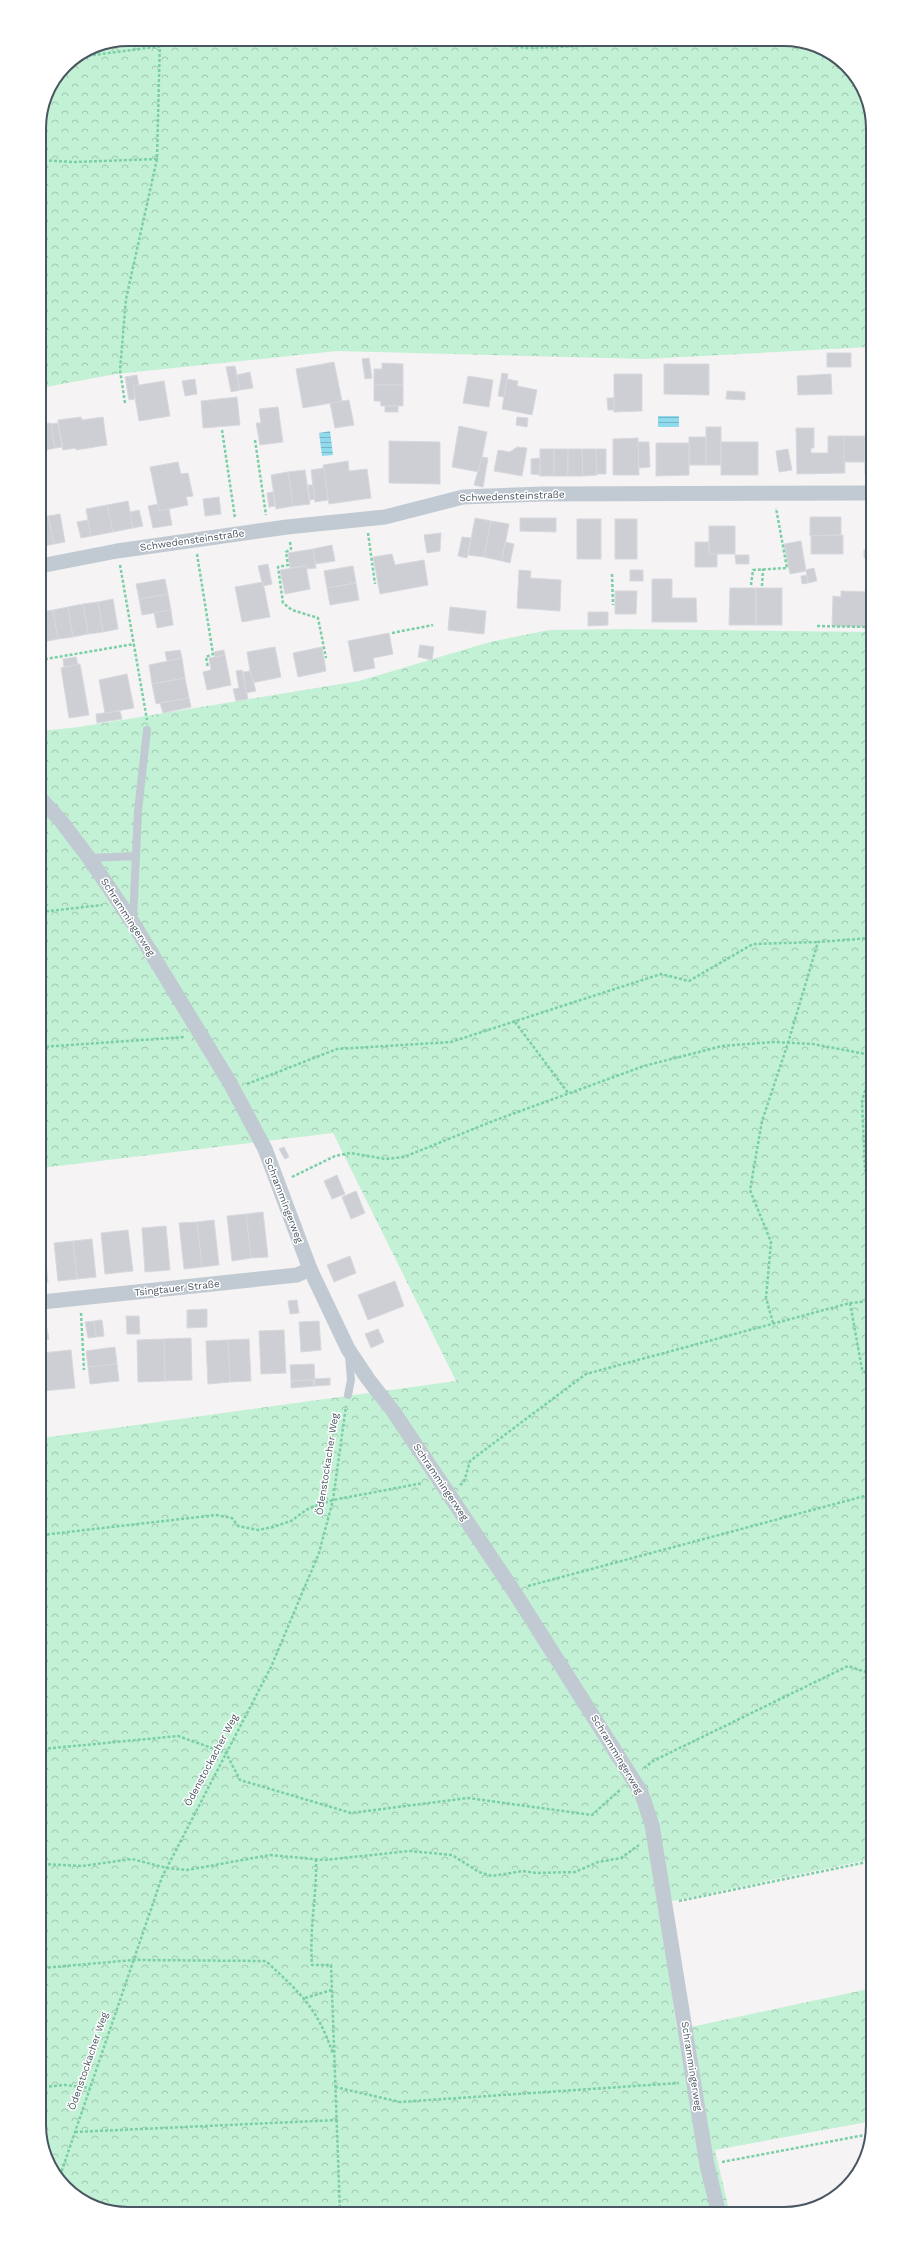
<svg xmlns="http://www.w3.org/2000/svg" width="912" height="2253" viewBox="0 0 912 2253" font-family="'Work Sans',sans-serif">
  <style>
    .forest { fill: url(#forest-crowns) }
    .water { fill: url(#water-rules) }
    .building { fill: #cdcfd5; stroke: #d7d9de }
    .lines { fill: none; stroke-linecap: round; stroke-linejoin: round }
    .path { stroke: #7ad0a6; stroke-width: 2.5; stroke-dasharray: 3 2; stroke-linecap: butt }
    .lane { stroke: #c1cad2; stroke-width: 8 }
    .street { stroke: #c1cad2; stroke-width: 15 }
    .labels { text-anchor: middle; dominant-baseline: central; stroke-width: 3; stroke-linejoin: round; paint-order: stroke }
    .street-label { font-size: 10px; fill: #4a5661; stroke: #fff }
    .rim { fill: none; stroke: #4a5661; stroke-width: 2 }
  </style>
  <defs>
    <pattern id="forest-crowns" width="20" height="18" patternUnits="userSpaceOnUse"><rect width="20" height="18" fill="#c3f1d5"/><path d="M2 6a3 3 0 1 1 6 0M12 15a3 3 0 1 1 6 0" fill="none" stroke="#a0c6b0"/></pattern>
    <pattern id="water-rules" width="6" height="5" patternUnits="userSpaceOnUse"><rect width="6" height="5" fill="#90daee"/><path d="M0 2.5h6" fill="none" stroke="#78b4c4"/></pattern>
  </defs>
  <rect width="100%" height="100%" fill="#f5f3f3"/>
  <!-- forest -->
  <g class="forest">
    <polygon points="128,39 790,39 838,58 868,100 869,347 645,359 337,351 116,374 40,388 39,122 48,89 65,65 94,46"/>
    <polygon points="629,629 870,632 872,1859 672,1901 660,1910 677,2030 873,1988 873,2121 715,2150 729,2210 122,2214 74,2195 44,2153 42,1438 456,1381 333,1133 41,1168 41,731 79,727 359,681 490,642 549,630"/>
  </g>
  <!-- water -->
  <g class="water">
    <rect x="658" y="416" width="21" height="11"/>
    <polygon points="330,431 333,455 322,456 319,433"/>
  </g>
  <!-- building -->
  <g class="building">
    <rect x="827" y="353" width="24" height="14"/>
    <polygon points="369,358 372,378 365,379 362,359"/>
    <polygon points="334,362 342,401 303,408 296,369"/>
    <polygon points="382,363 403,364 403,385 374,385 374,369 382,369"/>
    <polygon points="664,364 709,364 709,395 664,394"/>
    <polygon points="235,366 240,390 231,392 226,367"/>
    <polygon points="250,372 253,388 240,390 237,375"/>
    <polygon points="502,373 508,374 504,397 498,396"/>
    <polygon points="614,374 642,374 642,411 614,412"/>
    <polygon points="831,374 832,394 798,395 797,376"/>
    <polygon points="137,375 139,386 133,386 135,399 129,400 125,377"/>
    <polygon points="468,376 493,380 489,407 463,403"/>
    <polygon points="195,379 197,394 185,396 182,381"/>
    <polygon points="507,379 518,381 517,386 537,390 532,415 502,409"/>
    <polygon points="164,381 170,416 139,421 133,386"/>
    <polygon points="374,385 403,385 403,406 381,406 380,401 374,401"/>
    <polygon points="727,391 745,392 745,400 726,399"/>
    <polygon points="237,397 240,425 203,428 201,401"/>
    <polygon points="607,398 614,398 614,410 608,410"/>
    <polygon points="349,400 354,425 335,428 330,403"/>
    <rect x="385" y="406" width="13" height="6"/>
    <polygon points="278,407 283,442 260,445 256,423 261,423 259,409"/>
    <polygon points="81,417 82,420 103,417 107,445 76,450 76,448 63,450 58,420"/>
    <polygon points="517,417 528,418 527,427 516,425"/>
    <polygon points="51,423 55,448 42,451 40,424"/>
    <polygon points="58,423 62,447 55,448 51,424"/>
    <polygon points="459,426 487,432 479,472 452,467"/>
    <rect x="706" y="427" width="15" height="38"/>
    <polygon points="796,428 814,428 814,448 811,448 811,453 828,453 828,436 844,436 845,473 797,474"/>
    <rect x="844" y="436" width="21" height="26"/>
    <rect x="689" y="437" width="17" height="28"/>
    <polygon points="638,438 639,475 613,475 613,439"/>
    <polygon points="389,441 440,442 440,484 389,483"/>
    <polygon points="638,442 649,442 650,467 639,468"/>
    <rect x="721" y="442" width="37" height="33"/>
    <polygon points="656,443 689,443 689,475 656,476"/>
    <rect x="865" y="444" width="4" height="29"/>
    <polygon points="517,447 527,448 522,476 494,471 498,450 510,452"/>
    <rect x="540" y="449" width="14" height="27"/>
    <rect x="554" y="449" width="14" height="27"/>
    <polygon points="568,449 582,449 583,476 568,476"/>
    <polygon points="582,449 596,449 597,475 583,476"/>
    <polygon points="596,449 606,449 606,474 597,474"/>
    <polygon points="788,449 792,470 779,472 776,451"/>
    <polygon points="482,457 488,458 483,487 474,485"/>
    <polygon points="540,458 540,475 531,474 531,459"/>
    <polygon points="348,461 349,471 367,469 371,498 329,504 323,465"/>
    <polygon points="178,462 181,474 188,473 193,496 186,497 188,505 159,511 150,467"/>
    <polygon points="324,468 328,500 315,502 311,470"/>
    <polygon points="305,470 310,504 293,506 288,472"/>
    <polygon points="288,472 293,506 276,509 271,475"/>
    <polygon points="308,485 313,485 315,499 310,500"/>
    <polygon points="273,492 275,506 269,507 267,493"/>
    <polygon points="219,497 221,514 205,516 203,499"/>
    <polygon points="128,501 133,528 113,532 107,505"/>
    <polygon points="158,504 159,511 169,509 172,525 153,528 148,506"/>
    <polygon points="107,505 113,532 91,536 86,509"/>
    <polygon points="139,510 143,526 133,528 130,512"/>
    <polygon points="60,514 65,542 54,544 48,516"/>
    <rect x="866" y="514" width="3" height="32"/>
    <polygon points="48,516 54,544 40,547 40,517"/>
    <polygon points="810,517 841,517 841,535 810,536"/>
    <polygon points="475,518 491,521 484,557 468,555"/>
    <polygon points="520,518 556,518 556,532 520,531"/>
    <rect x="577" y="519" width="24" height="40"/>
    <rect x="615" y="519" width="22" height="40"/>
    <polygon points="88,520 91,536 81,538 77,522"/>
    <polygon points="491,521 509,524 502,561 484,557"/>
    <rect x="709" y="526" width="26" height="28"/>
    <polygon points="441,533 440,551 427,553 424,535"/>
    <polygon points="843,535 843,554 811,554 811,536"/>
    <polygon points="462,537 471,538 467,558 458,556"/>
    <polygon points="801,541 806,571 790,574 784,544"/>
    <polygon points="505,542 514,544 510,563 502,561"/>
    <polygon points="695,542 709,542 709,554 717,554 717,567 695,567"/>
    <polygon points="332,545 335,561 315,564 313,549"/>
    <polygon points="313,549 316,568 307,569 306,566 290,568 288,553"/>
    <rect x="864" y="550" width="5" height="8"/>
    <polygon points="392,554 395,565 424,560 428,585 380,594 373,557"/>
    <polygon points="735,555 749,555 749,564 736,564"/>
    <polygon points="268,564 272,584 263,586 258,566"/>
    <polygon points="306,566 310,589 285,594 280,570"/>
    <polygon points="353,566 356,583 327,588 324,571"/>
    <polygon points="814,568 817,581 808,583 806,570"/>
    <polygon points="519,570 531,571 530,578 561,580 560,611 517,608"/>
    <rect x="630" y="570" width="13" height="11"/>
    <polygon points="807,575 808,583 802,584 801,576"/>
    <polygon points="165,579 168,594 139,599 136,584"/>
    <polygon points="652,579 672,579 672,598 696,598 697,622 652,622"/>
    <polygon points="263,582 270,617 242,622 235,587"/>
    <polygon points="356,583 359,600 330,605 327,588"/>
    <polygon points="730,588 756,588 756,625 729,625"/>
    <rect x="756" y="588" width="26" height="37"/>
    <polygon points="615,591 637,591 636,614 615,614"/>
    <polygon points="841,591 868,592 870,627 832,626 833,596 841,597"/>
    <polygon points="168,594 171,610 142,615 139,599"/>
    <polygon points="113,599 118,629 103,632 98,602"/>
    <polygon points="98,602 103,632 88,634 83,604"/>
    <polygon points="83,604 88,634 73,637 68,607"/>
    <polygon points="68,607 73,637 58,639 53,610"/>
    <polygon points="450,607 486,611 484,634 448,630"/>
    <polygon points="53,610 58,639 43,642 40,612"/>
    <polygon points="171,610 173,625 157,628 154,613"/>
    <polygon points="588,612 608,612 608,625 588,626"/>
    <polygon points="389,633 393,654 373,658 375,668 354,672 348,641"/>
    <polygon points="420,645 434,647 432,660 418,657"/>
    <polygon points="275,647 281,677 252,683 247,652"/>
    <polygon points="322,647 326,671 298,677 293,653"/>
    <polygon points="180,650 182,658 167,661 165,652"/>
    <polygon points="224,650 225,655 215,657 214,652"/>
    <polygon points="225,655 231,685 207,690 203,672 211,670 209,658"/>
    <polygon points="76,657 78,665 64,667 63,659"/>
    <polygon points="182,658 185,678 152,684 149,665"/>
    <polygon points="80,664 89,715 69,718 61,668"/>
    <polygon points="242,670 248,699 236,701 233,689 239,688 236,671"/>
    <polygon points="250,671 256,691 246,693 243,672"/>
    <polygon points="127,674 134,708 105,713 99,680"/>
    <polygon points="185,678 189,698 156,704 152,684"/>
    <polygon points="189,698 191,707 163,713 160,703"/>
    <polygon points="40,708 43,708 46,723 41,724"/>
    <polygon points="120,711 122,719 97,723 96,714"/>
    <polygon points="284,1147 289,1157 285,1159 279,1149"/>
    <polygon points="337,1175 345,1194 332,1199 324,1181"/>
    <polygon points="356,1191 365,1213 351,1219 342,1197"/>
    <polygon points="263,1212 268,1257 251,1258 246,1214"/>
    <polygon points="246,1214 251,1258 232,1261 227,1216"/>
    <polygon points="214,1220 219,1265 202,1267 197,1222"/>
    <polygon points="197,1222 202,1267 184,1269 179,1223"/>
    <polygon points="166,1226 170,1270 145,1272 142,1228"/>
    <polygon points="128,1230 133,1271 105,1274 101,1233"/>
    <polygon points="92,1239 96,1277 77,1279 73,1241"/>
    <polygon points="73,1241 77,1279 58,1281 54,1243"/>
    <polygon points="42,1245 44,1245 48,1282 42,1283"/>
    <polygon points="350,1256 356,1273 334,1282 327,1265"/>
    <polygon points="395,1281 404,1306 368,1320 358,1295"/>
    <polygon points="297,1300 299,1313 290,1314 288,1301"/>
    <polygon points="207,1309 207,1327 187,1328 187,1310"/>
    <polygon points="126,1316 139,1316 140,1334 127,1334"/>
    <polygon points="102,1320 104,1336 96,1337 94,1321"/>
    <polygon points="94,1321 96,1337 88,1338 85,1322"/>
    <polygon points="319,1321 321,1350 301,1352 299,1322"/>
    <polygon points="46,1324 49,1339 42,1340 42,1325"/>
    <polygon points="378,1329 384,1342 371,1348 365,1334"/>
    <polygon points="284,1330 286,1373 261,1374 259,1331"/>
    <polygon points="191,1338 192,1380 165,1381 164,1339"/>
    <polygon points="164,1339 165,1381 138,1382 137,1340"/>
    <polygon points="249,1339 251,1381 230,1382 228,1340"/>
    <polygon points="228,1340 230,1382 208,1384 206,1341"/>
    <polygon points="115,1347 117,1364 88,1367 86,1351"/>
    <polygon points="71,1350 75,1388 43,1391 42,1353"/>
    <polygon points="117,1364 119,1381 90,1384 88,1367"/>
    <polygon points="314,1364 315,1380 291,1381 290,1365"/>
    <polygon points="330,1378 330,1385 314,1386 315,1379"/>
    <polygon points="313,1380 314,1386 291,1388 291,1381"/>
  </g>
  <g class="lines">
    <!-- path -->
    <g class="path">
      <polyline points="456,39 527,48 637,44 709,39"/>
      <polyline points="78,57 216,39"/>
      <polyline points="39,160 74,162 157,159"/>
      <polyline points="125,403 120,370 126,299 157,159 160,39"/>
      <polyline points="222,430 235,518"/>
      <polyline points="255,440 266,515"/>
      <polyline points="368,533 375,584"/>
      <polyline points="290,542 291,549 286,552 288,565 278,567 283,603 292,610 318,618 326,658"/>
      <polyline points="869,546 869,547"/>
      <polyline points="197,554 213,654 206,657 208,668"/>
      <polyline points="120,565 147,720"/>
      <polyline points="612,574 613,605"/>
      <polyline points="751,585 753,570 787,568 776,508"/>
      <polyline points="762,586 763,569"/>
      <polyline points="817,626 870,627"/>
      <polyline points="392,633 433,625"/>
      <polyline points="40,660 134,644"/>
      <polyline points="41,912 102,905"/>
      <polyline points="515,1022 568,1093"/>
      <polyline points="41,1047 185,1037"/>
      <polyline points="871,1071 862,1101 865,1170 871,1176"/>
      <polyline points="247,1084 337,1049 451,1042 661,974 689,981 753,944 818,942"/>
      <polyline points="292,1177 335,1156 350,1153 386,1159 404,1157 493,1121 644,1066 722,1046 774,1042 813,1044 871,1055"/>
      <polyline points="850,1303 862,1369 871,1378"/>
      <polyline points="81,1313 84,1370"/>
      <polyline points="773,1323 766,1298 771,1242 750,1190 762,1121 788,1043 818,942 870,938"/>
      <polyline points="460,1485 464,1482 470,1461 586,1374 850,1303 871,1301"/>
      <polyline points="42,1535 216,1515 232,1518 238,1526 258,1530 273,1527 291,1521 309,1508 333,1500 423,1483"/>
      <polyline points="528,1586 872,1494"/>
      <polyline points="43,1749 178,1736 226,1753 240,1780 351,1813 468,1798 592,1815 621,1789"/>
      <polyline points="644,1768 653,1761 848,1666 872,1674"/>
      <path d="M316,1859c1,36 -7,71 -4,106h19l9,247"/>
      <polyline points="43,1864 82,1866 132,1859 167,1868 187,1870 270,1855 324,1860 410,1851 452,1855 479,1872 492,1876 523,1871 536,1873 575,1872 598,1862 621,1858 639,1845"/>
      <polyline points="679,1901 872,1861"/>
      <path d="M43,1968l90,-8 133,1c35,33 51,46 67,93"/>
      <polyline points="305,1998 332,1990"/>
      <polyline points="44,2087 65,2085 90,2088"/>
      <polyline points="335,2087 400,2102 679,2083"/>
      <polyline points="75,2132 337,2120"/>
      <polyline points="722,2162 870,2134"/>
      <polyline points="60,2176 162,1877 271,1667 319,1553 333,1500 346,1406"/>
    </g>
    <!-- lane -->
    <g class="lane">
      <polyline points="89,858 136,856"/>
      <polyline points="133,920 138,811 147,730"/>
      <polyline points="348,1395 351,1380 349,1355"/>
    </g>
    <!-- street -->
    <g class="street">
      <polyline points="40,566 117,551 287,527 385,517 463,497 542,494 869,493"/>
      <polyline points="41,799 61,821 89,858 133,923 230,1083 265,1149 310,1269 348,1349 368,1379 393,1411 513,1590 641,1792 652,1825 707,2165 718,2210"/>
      <polyline points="42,1302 297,1275 310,1269"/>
    </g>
  </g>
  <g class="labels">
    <!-- street labels -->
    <g class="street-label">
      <text transform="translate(512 496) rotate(-2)">Schwedensteinstraße</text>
      <text transform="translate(192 540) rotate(-8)">Schwedensteinstraße</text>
      <text transform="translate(128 917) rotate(57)">Schrammingerweg</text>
      <text transform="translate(284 1200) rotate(69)">Schrammingerweg</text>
      <text transform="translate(177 1288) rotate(-6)">Tsingtauer Straße</text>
      <text transform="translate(327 1464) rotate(-81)">Ödenstockacher Weg</text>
      <text transform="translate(441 1482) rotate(56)">Schrammingerweg</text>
      <text transform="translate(617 1754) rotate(59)">Schrammingerweg</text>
      <text transform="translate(211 1760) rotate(-62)">Ödenstockacher Weg</text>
      <text transform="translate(88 2061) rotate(-71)">Ödenstockacher Weg</text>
      <text transform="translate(692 2066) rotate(81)">Schrammingerweg</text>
    </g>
  </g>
  <!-- crop -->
  <path d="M0 0H912V2253H0ZM128 46H784A82 82 0 0 1 866 128V2125A82 82 0 0 1 784 2207H128A82 82 0 0 1 46 2125V128A82 82 0 0 1 128 46Z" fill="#fff" fill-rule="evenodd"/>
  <path class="rim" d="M128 46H784A82 82 0 0 1 866 128V2125A82 82 0 0 1 784 2207H128A82 82 0 0 1 46 2125V128A82 82 0 0 1 128 46Z"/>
</svg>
